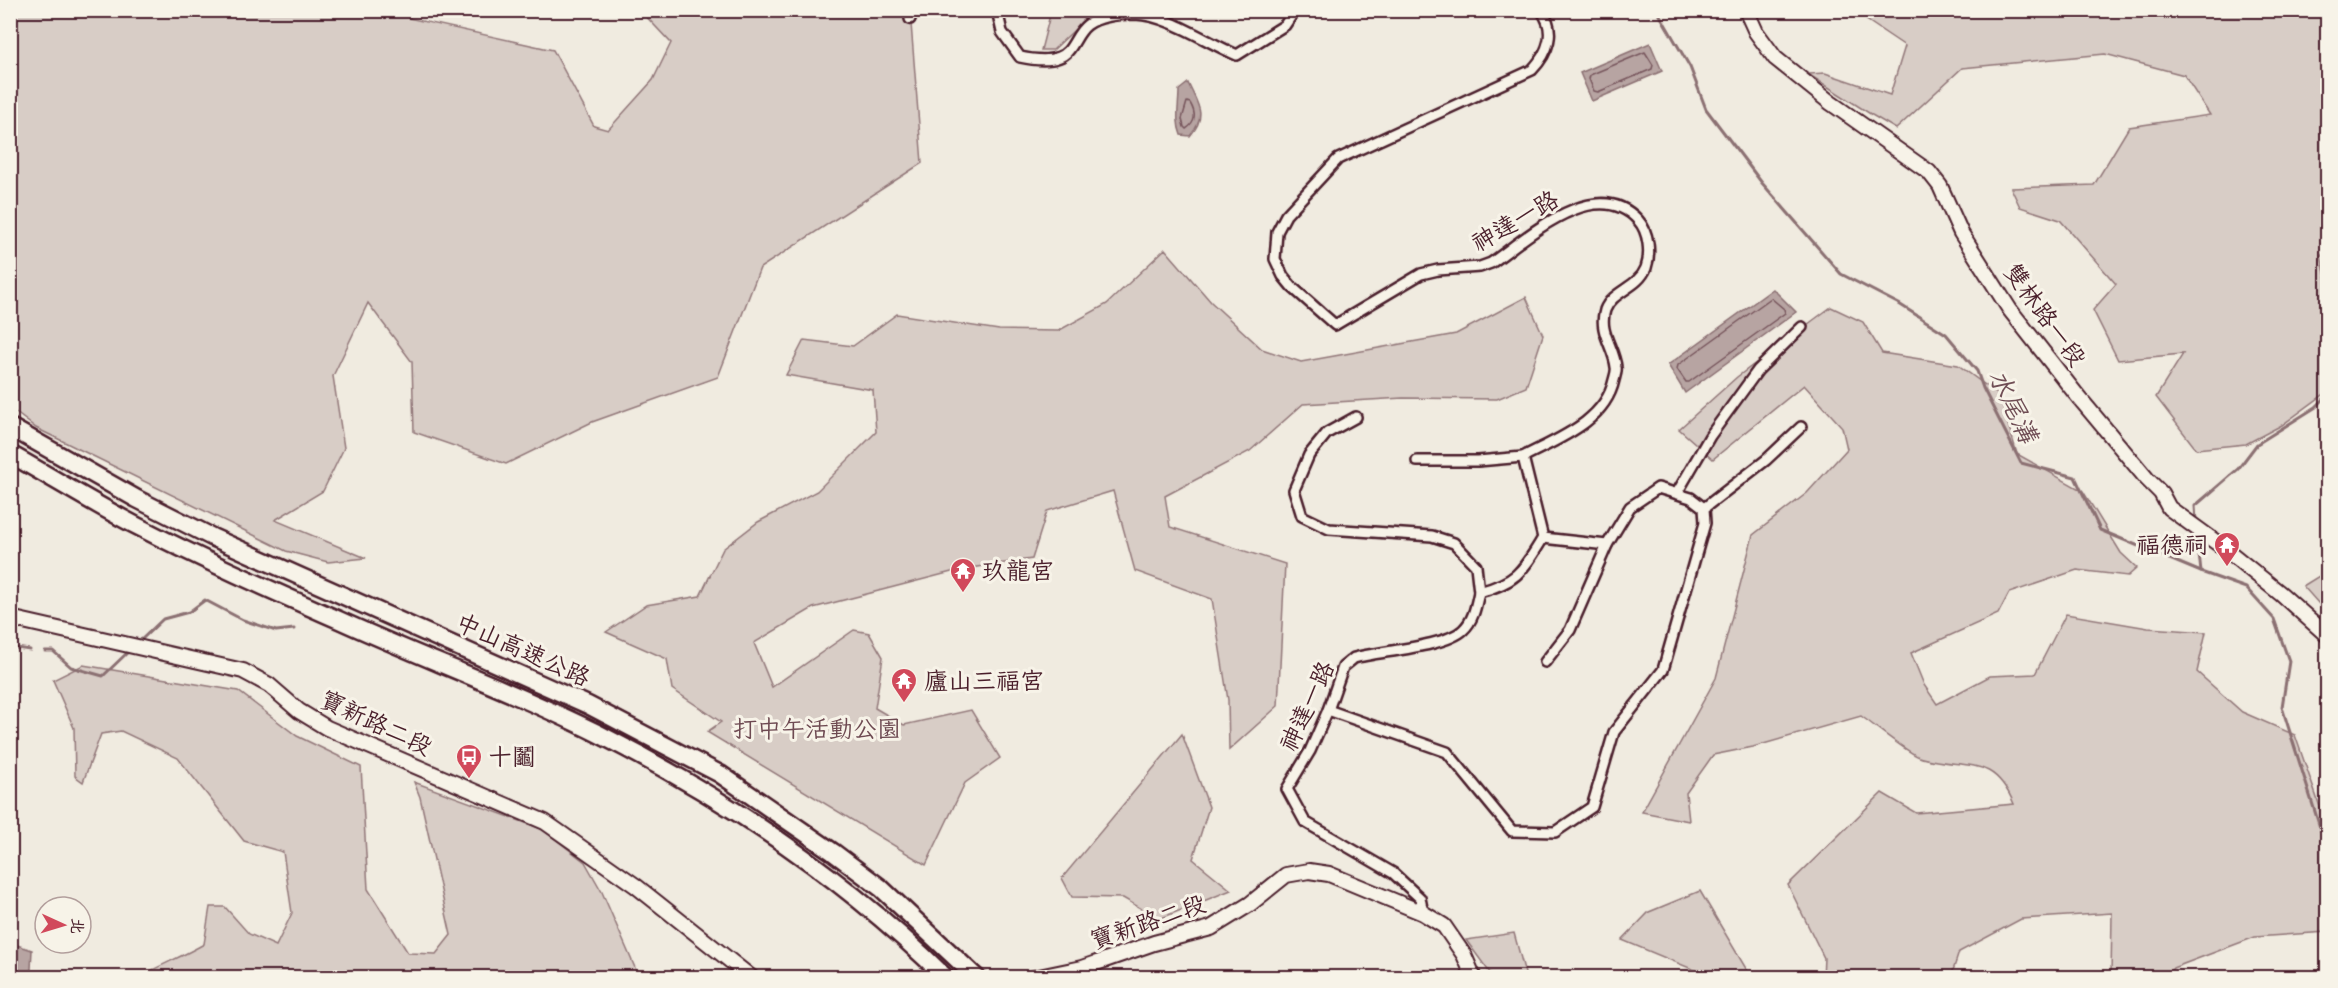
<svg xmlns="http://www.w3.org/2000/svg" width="2338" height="988" viewBox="0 0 2338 988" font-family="Caveat,'LXGW WenKai TC',sans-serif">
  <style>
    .green { fill: #d8cdc6; stroke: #917678; stroke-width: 1.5 }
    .water { fill: #b7a4a2; stroke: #8b6f72; stroke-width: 1.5 }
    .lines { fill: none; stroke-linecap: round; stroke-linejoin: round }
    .shore { stroke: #76545b; stroke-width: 1.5 }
    .stream { stroke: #8b6f72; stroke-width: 3 }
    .street-casing { stroke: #4a1f2b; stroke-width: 14 }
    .secondary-casing { stroke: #4a1f2b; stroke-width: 18 }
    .highway-casing { stroke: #4a1f2b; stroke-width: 21 }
    .street { stroke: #f7f3e8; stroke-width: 9 }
    .secondary { stroke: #f7f3e8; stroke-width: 14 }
    .highway { stroke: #f7f3e8; stroke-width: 16 }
    .labels { text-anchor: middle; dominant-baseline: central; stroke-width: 6; stroke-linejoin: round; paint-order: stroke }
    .street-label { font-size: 24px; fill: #4a1f2b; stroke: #f7f3e8 }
    .poi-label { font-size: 24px; fill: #4a1f2b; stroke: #f7f3e8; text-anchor: start }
    .park-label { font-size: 24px; fill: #6e4a52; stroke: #f7f3e8 }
    .water-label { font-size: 26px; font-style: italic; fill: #704e55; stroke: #f7f3e8 }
  </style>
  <rect width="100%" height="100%" fill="#f0ebe0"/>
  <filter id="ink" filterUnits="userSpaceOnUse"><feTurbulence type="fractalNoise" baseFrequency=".0167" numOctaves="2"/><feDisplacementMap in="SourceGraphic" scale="12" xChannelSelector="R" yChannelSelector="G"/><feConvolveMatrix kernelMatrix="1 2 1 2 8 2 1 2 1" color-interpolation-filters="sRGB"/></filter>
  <g filter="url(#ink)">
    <!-- green -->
    <g class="green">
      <polygon points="11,11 407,11 408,18 553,50 594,126 608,130 653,80 671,43 641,11 910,11 922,163 760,268 718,377 592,422 506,464 414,432 412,362 368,303 333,376 344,448 323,491 275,520 366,558 328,562 286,551 36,428 11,409"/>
      <polygon points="1051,11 1130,11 1085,20 1053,50 1041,50"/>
      <polygon points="1853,11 2327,11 2328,249 2321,256 2327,281 2327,392 2282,425 2246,444 2196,449 2156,397 2183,354 2118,360 2093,310 2116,284 2060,220 2020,207 2011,188 2094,185 2129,127 2210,115 2184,75 2105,54 1962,68 1896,129 1872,115 1808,74 1825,73 1890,95 1905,46"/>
      <polygon points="1165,249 1211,302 1262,349 1301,362 1456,334 1526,297 1543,335 1526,387 1497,399 1403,398 1303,404 1250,451 1165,496 1170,527 1285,564 1278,706 1229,750 1228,700 1212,599 1135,571 1113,491 1047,511 1032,559 963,569 813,608 754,643 772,687 854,630 869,633 883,657 875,708 904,725 971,710 1000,758 965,783 926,865 707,732 721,722 672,689 667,659 606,632 646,605 700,596 723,549 758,522 817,491 876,432 873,390 786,375 804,340 853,346 897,314 999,330 1058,331 1107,304"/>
      <path d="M1831,307l32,15 19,31 76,12 42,31 17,58 66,37 38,62 16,15 -9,8 -51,-6 -68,23 -11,21 -87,39 13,32 13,19 53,-28 45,-2 31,-60 82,14 58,4 -9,40 45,40 53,23 32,92v105l-72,5 -82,31 -7,9 -55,1 1,-65 -91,6 -62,33 -8,25h-128l1,-19 -36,-73 94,-92 34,20 98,-9c-21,-51 -49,-34 -92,-46 -12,-3 -48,-33 -61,-42l-108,31 -40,8 -27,38 3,28 -47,-9 74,-134 37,-143 54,-42 40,-44 -5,-22 -38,-42 -91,74 -34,-30 58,-52z"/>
      <polygon points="2327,571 2327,613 2303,586"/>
      <path d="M83,665l155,26 59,45 64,31 7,122 40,64 28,1 15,-19 -31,-138 -6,-15 128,47 43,33 17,30 37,85h-500c22,-12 44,-21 65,-33l6,-37h15l24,27 27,12 16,-33 -9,-61 -39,-11 -66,-83 -57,-27 -20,3 -18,48 -8,-6 -1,-48 -21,-48z"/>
      <polygon points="1182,734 1209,807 1193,859 1231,890 1159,919 1123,898 1072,897 1062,878"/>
      <polygon points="1700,891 1751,977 1691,977 1697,971 1622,940 1649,912"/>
      <polygon points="1514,933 1526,977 1493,977 1466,940"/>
    </g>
    <!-- water -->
    <g class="water">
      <polygon points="1650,43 1662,71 1592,101 1580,73"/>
      <path d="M1188,83c10,22 20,32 2,53l-9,-1c-6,-15 -2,-29 -2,-45z"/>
      <polygon points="1773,289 1796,312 1685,393 1668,365"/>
      <polygon points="11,943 32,950 31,969 26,977 11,977"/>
    </g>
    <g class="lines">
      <!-- shore -->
      <g class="shore">
        <polygon points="1645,52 1653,65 1652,69 1598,92 1594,91 1589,79 1590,75"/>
        <path d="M1187,102l3,1c6,10 7,19 -4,26l-2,-2 -2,-8z"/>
        <polygon points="1771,298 1784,309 1785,313 1689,382 1686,382 1677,369 1678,365"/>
      </g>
      <!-- stream -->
      <g class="stream">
        <polyline points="1657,10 1690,67 1706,109 1762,183 1841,274 1899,304 1946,334 1977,371 1983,388 2021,463 2075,477 2100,530 2201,572 2246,588 2274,619 2289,661 2282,707 2328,853"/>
        <polyline points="2196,521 2195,506 2238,469 2257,444 2316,407 2328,395"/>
        <polyline points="2197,534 2201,572"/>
        <polyline points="141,640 163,619 189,612 205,600 243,620 276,631 294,629"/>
        <polyline points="10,647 30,650"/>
        <polyline points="45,651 53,651 71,667 103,676 127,653"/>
      </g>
      <defs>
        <g id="street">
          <path d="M997,10l5,22 18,25c14,3 38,6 48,-6 7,-8 10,-19 19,-26 12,-9 33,-11 48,-11 33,1 71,28 102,41l48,-30 10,-15"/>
          <polyline points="910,19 912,10"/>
          <polyline points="1356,417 1327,433 1309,455 1294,490 1302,516 1329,529 1432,536 1454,543 1476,566 1479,592"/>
          <polyline points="1417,461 1478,461 1523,457"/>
          <polyline points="1677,493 1710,436 1758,370 1802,327"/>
          <polyline points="1704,508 1766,460 1801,427"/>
          <polyline points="1545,662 1570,630 1607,545"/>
          <polyline points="1328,710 1447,752 1512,831 1555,832 1592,807 1614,732 1663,670 1705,523 1704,508 1691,498 1658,488 1630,507 1607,545 1543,538"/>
          <path d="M1423,913l-3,-15 -27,-25 -88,-51 -18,-33 23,-38 18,-41 15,-43 11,-9c26,-7 91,-11 109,-28 11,-10 13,-25 16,-38 39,-10 44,-22 64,-54l-20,-81c34,-18 82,-35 91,-77 1,-4 3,-9 2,-13 -2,-20 -18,-35 -11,-57 7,-19 33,-22 41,-42 5,-14 3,-36 -8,-48 -42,-46 -110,17 -147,43l-11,4 -42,3 -17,4 -86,51 -43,-38 -9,-11 -8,-17 2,-27 9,-17 52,-56 194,-89c16,-17 25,-39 9,-60"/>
        </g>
        <g id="secondary">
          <polyline points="1746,10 1756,32 1775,58 1831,103 1929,172 1940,186 1961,233 2010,310 2076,394 2147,479 2161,493 2169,508 2224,548 2281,594 2328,636"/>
          <polyline points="10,618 243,671 269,685 299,711 327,728 545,822 636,886 752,978"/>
          <polyline points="1034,978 1082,968 1154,943 1211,928 1250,904 1286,875 1309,871 1329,874 1423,913 1444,926 1464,955 1474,978"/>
        </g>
        <g id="highway">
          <polyline points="10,427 137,499 212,537 588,705 720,774 833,852 881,888 977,978"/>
          <path d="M10,454c43,24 84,50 127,72 66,34 134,64 202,94 86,39 174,71 258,113 127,64 248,145 349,245"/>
        </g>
      </defs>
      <!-- street casing -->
      <use href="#street" class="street-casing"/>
      <!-- secondary casing -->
      <use href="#secondary" class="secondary-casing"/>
      <!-- highway casing -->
      <use href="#highway" class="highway-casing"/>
      <!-- street -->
      <use href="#street" class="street"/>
      <!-- secondary -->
      <use href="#secondary" class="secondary"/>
      <!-- highway -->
      <use href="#highway" class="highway"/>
    </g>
  </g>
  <!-- icons -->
  <defs>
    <symbol id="temple-pin" viewBox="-11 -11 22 30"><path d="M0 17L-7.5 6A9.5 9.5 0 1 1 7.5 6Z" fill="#d1495b" stroke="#f7f3e8"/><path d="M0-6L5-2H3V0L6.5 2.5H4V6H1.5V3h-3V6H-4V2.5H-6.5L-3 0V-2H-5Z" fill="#fff"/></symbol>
    <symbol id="bus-pin" viewBox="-11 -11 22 30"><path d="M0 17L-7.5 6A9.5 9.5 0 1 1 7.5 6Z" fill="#d1495b" stroke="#f7f3e8"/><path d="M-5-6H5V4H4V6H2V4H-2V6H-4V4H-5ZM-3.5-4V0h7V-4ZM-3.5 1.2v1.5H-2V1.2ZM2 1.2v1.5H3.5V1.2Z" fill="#fff"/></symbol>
  </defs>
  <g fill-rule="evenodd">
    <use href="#temple-pin" x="2212" y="530" width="30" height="40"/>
    <use href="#temple-pin" x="948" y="556" width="30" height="40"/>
    <use href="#temple-pin" x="889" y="666" width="30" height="40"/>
    <use href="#bus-pin" x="454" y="742" width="30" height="40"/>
  </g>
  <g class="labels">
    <!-- street labels -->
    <g class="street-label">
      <text transform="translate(1515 221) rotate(-30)">神達一路</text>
      <text transform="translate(2045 315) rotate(54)">雙林路一段</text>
      <text transform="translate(523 650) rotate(24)">中山高速公路</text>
      <text transform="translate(1307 706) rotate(-65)">神達一路</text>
      <text transform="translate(376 723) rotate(25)">寶新路二段</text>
      <text transform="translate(1148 922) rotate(-19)">寶新路二段</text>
    </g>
    <!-- poi labels -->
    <g class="poi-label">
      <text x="2208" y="545" text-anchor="end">福德祠</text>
      <text x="982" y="571">玖龍宮</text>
      <text x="924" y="681">廬山三福宫</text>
      <text x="488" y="757">十鬮</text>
    </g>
    <!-- park labels -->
    <g class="park-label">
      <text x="817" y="729">打中午活動公園</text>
    </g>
    <!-- water labels -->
    <g class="water-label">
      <text transform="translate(2013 406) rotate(64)">水尾溝</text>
    </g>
  </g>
  <!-- margin -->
  <rect width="2338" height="988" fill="none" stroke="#f7f3e8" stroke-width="36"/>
  <rect x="18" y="18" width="2302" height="952" fill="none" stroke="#4a1f2b" stroke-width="2" filter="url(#ink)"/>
  <!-- north arrow -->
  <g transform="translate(63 925) rotate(94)"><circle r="28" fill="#f7f3e8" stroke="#b29e9c" stroke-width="1.5"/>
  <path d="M0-4.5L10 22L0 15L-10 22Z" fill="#d1495b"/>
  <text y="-9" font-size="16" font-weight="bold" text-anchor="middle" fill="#4a1f2b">北</text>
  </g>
</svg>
